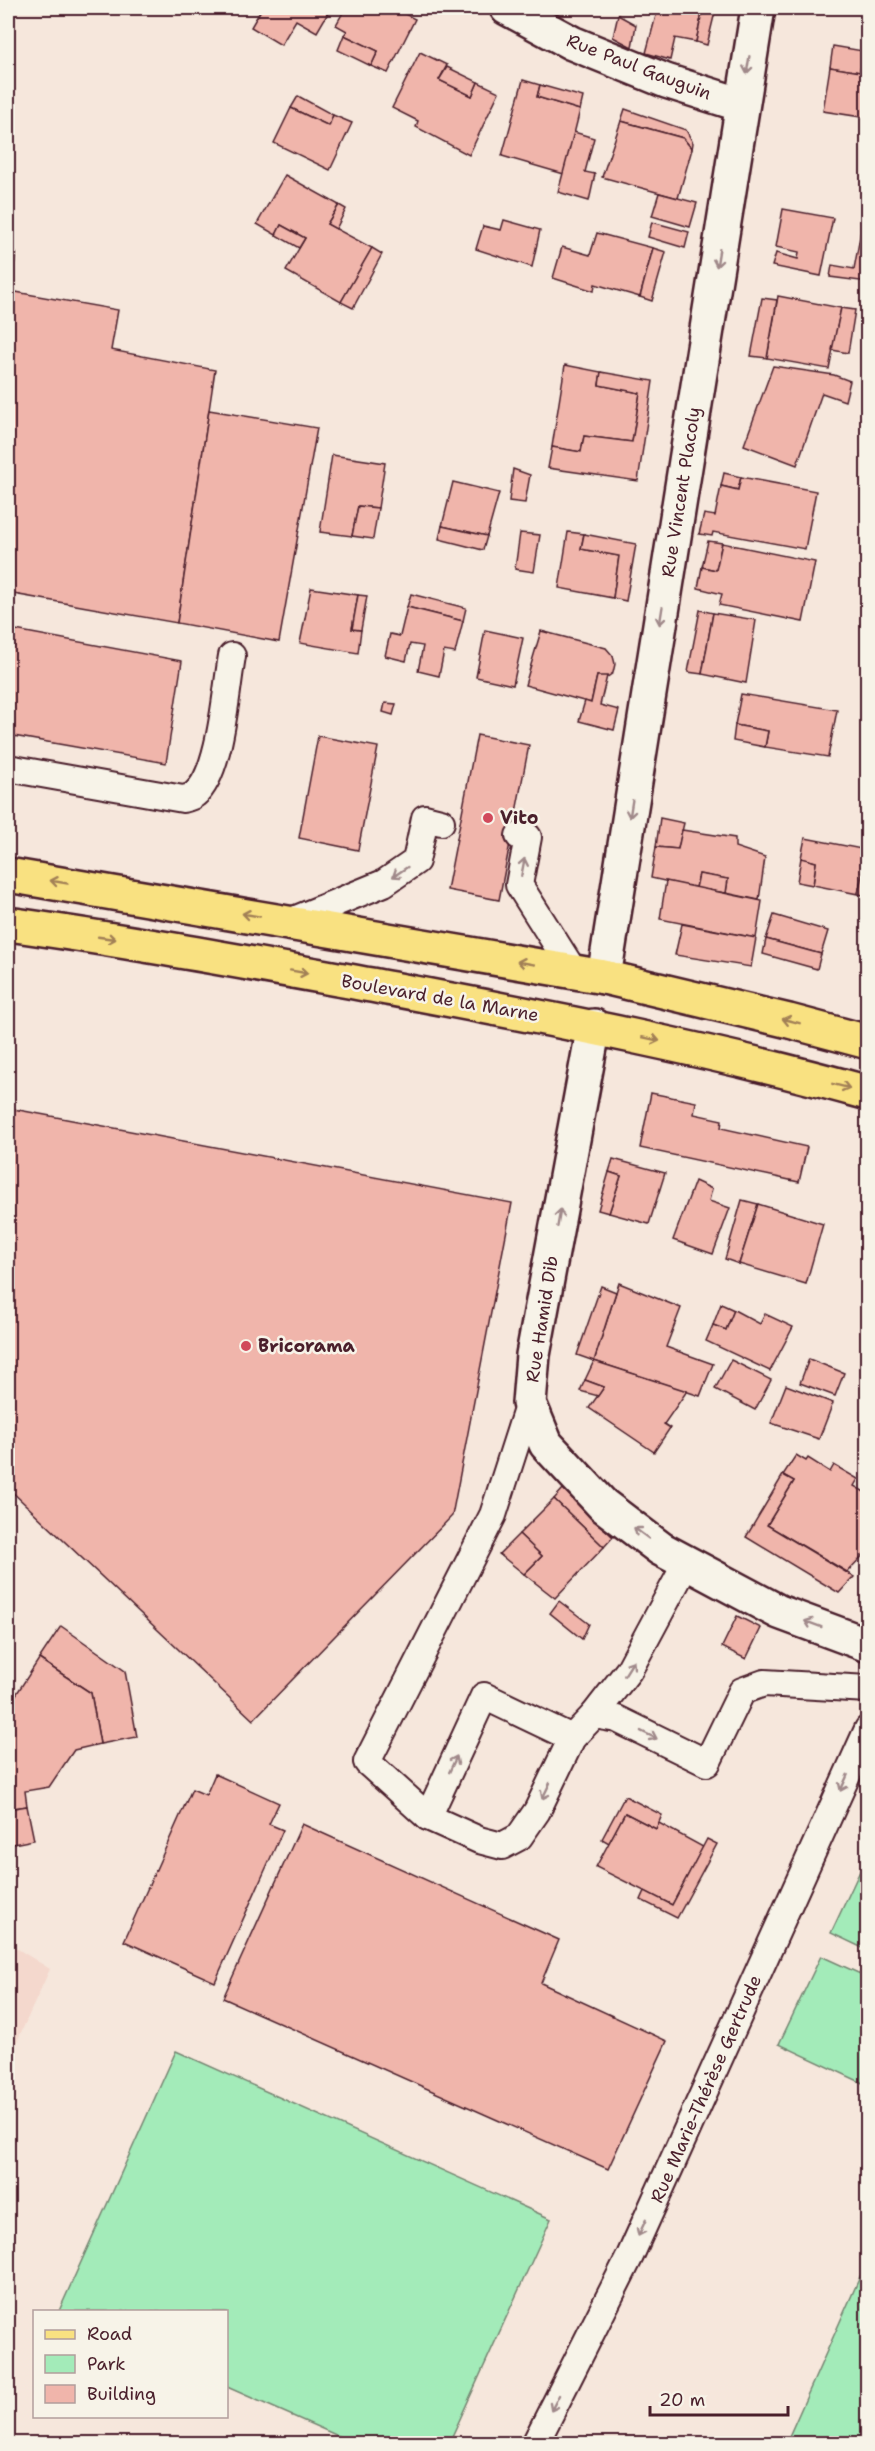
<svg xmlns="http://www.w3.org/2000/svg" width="875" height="2451" viewBox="0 0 875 2451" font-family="'Shantell Sans',sans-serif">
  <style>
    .built { fill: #f4d8cd }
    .green { fill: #a3ebb9; stroke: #768572; stroke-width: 1.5 }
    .building { fill: #f0b5ab; stroke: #4a1f2b; stroke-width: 1.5 }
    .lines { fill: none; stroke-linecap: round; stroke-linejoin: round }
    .service-casing { stroke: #4a1f2b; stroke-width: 30 }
    .minor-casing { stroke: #4a1f2b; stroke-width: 38 }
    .primary-casing { stroke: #4a1f2b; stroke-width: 38 }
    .service { stroke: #f7f3e8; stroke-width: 26 }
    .minor { stroke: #f7f3e8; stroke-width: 33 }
    .primary { stroke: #f9e181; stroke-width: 33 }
    .oneway { stroke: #a0898a }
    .oneway2 { stroke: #a28056 }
    .poi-dot { fill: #d1495b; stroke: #f7f3e8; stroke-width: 2 }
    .labels { text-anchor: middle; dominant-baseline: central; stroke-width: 5; stroke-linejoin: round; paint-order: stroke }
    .street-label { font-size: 18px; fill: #4a1f2b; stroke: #f7f3e8 }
    .poi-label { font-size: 18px; font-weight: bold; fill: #4a1f2b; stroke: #f7f3e8; text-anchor: start }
  </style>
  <rect width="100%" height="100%" fill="#f6e7dc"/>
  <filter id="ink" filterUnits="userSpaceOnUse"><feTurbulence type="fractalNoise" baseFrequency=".0167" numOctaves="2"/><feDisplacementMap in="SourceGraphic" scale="12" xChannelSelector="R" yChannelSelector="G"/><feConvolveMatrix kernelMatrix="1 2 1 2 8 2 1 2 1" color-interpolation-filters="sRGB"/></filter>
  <g filter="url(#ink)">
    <!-- built -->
    <polygon class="built" points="8,1943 50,1969 8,2061"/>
    <!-- green -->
    <g class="green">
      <polygon points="867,1856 867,1950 831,1933"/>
      <polygon points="821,1956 867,1977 867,2085 779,2044"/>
      <polygon points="176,2051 551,2219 449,2443 354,2443 227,2387 226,2312 59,2311"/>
      <polygon points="867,2261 867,2443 786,2443"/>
    </g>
    <!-- building -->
    <g class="building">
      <polygon points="262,8 331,8 317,32 296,20 281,45 251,27"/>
      <polygon points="359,8 393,8 415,19 388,73 371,66 378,51 344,35 347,31 336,25 345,9 356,12"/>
      <polygon points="658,8 703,8 696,42 675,38 670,60 646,53"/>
      <polygon points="703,8 716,8 707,45 696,42"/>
      <polygon points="618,15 636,25 632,47 613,37"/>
      <polygon points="344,35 378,51 371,66 338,50"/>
      <polygon points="833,46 863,51 860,72 830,67"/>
      <polygon points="863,51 868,52 868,118 823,111 830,67 860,72"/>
      <polygon points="420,52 447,65 439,80 472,96 478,82 499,92 469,155 416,127 418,121 392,108"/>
      <polygon points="447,67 478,82 472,96 439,80"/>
      <polygon points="523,80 540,85 537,97 580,110 564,174 502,156"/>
      <polygon points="540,85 583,97 580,110 537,97"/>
      <polygon points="298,96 333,115 329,126 291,108"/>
      <polygon points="291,108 329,126 333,115 352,123 330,170 274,143"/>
      <polygon points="625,109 686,130 693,143 692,149 683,138 621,121"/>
      <polygon points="621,121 683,138 692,149 678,198 602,177"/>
      <polygon points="574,132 594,138 585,172 595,174 589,201 558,192"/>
      <polygon points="285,175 339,205 327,224 372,248 341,302 286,271 305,238 281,225 276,235 257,224"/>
      <polygon points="659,193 697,203 690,227 652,216"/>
      <polygon points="339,205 346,209 336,229 327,224"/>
      <polygon points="783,209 833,218 821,276 772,266 776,253 798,259 799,252 776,247"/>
      <polygon points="504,220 540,230 532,267 476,249 483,226 501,230"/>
      <polygon points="652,222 689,232 685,248 648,237"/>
      <polygon points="281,225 305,238 299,248 276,235"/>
      <polygon points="861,230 868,231 868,243 859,242"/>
      <polygon points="597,233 653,248 640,297 595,284 594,291 553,278 562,247 590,255"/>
      <polygon points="859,242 868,243 868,282 830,277 832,265 854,269"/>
      <polygon points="372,248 382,254 353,308 341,302"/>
      <polygon points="653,248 666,252 652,301 640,297"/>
      <polygon points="8,251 16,253 8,303"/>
      <polygon points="10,291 118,310 111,350 215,370 177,623 8,593 8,303"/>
      <polygon points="778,296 841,308 829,369 767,358"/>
      <polygon points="762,298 777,300 767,358 751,356"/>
      <polygon points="841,308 855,310 848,353 832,350"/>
      <polygon points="565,365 601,372 599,385 640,393 632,442 584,436 581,452 552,447"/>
      <polygon points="773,366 834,375 850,381 845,401 822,393 797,465 744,445"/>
      <polygon points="601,372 653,381 638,481 548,468 552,447 581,452 584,436 632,442 640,393 599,385"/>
      <polygon points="209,410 317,428 279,642 177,623"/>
      <polygon points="332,455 385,463 378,508 358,506 352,536 320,532"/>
      <polygon points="513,469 530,475 525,503 509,501"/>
      <polygon points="724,473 741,477 738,490 721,486"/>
      <polygon points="741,477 816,491 805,549 713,532 712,536 699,534 704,514 715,516 721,486 738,490"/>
      <polygon points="453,482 499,493 487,536 442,526"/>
      <polygon points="358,506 378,508 373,539 352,536"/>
      <polygon points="442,526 487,536 483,550 439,539"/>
      <polygon points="568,532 584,534 581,549 619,556 613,598 559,588"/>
      <polygon points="520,533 540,535 534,572 515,569"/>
      <polygon points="584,534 636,544 626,601 613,598 619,556 581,549"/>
      <polygon points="708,541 722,543 716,570 702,567"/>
      <polygon points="722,543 815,562 803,622 719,605 722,594 698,588 702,567 716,570"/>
      <polygon points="311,588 358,595 352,629 361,630 358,653 300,643"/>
      <polygon points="411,594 466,608 463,621 407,607"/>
      <polygon points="358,595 367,596 361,630 352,629"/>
      <polygon points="407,607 463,621 455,653 444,651 439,676 418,671 423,646 410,644 406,661 385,656 390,634 400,636"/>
      <polygon points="700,610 713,613 702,674 688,672"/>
      <polygon points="713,613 756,620 746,683 702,674"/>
      <polygon points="10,629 182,661 166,763 8,735 8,640"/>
      <polygon points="485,630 523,638 513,685 476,677"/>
      <polygon points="541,631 606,648 613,656 615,664 613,673 606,678 597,676 591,703 525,685"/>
      <polygon points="597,676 607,676 600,705 619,710 614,730 579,721 585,701 591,703"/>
      <polygon points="741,694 837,710 828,757 765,747 768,731 735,725"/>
      <polygon points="385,703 396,704 393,715 383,712"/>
      <polygon points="735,725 768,731 765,747 733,741"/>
      <polygon points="477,735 529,745 499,900 447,890"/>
      <polygon points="318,736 378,747 358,850 299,838"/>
      <polygon points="660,818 684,823 678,849 656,847"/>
      <polygon points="682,830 735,838 735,847 765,857 759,900 726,893 728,879 699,874 696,888 651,878 656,847 678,849"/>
      <polygon points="805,838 867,850 858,894 813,885 816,862 801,858"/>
      <polygon points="867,850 868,850 868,896 858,894"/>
      <polygon points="801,858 816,862 813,885 797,882"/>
      <polygon points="699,874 728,879 726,893 696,888"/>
      <polygon points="666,881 762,901 756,938 660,919"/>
      <polygon points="774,915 828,931 821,954 766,939"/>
      <polygon points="682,924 756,938 751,967 675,955"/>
      <polygon points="766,939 821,954 817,969 763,954"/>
      <polygon points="651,1093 696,1102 694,1114 722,1120 721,1128 807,1147 799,1182 640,1148"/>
      <polygon points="8,1108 512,1203 452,1516 253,1720 8,1488"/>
      <polygon points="613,1159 665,1173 649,1224 609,1213 621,1176 609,1172"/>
      <polygon points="609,1172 621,1176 609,1213 598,1210"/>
      <polygon points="695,1181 712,1189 709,1201 730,1208 713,1254 673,1240"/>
      <polygon points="742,1200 758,1204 739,1264 725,1259"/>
      <polygon points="758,1204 823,1224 806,1284 739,1264"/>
      <polygon points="619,1283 681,1308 666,1347 713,1364 700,1396 594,1361"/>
      <polygon points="601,1286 616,1292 594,1361 577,1355"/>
      <polygon points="721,1304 734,1310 726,1330 713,1325"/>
      <polygon points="734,1310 760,1324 765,1314 793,1327 770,1371 706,1341 713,1325 726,1330"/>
      <polygon points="809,1359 844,1373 835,1396 800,1383"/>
      <polygon points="731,1360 771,1380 755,1410 715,1389"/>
      <polygon points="594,1361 687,1391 664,1424 670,1428 654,1452 589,1408 604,1387 585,1380"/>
      <polygon points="585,1380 604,1387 598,1396 580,1391"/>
      <polygon points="786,1385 833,1403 819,1439 771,1423"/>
      <polygon points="796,1455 806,1461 808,1458 830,1472 834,1465 858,1479 854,1486 868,1494 868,1550 847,1572 767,1525 794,1481 783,1475"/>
      <polygon points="783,1475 794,1481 767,1525 854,1577 839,1593 746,1537"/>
      <polygon points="563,1489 613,1537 604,1547 554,1499"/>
      <polygon points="554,1499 604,1547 555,1598 524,1574 542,1556 519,1534"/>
      <polygon points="519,1534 542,1556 524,1574 499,1554"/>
      <polygon points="559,1601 589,1624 582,1639 550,1613"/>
      <polygon points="737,1616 761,1628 746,1659 722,1647"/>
      <polygon points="61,1626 125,1671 137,1737 100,1744 91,1693 39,1659"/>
      <polygon points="39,1659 91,1693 100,1744 74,1750 49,1787 25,1791 27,1806 8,1809 8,1707"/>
      <polygon points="215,1774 279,1803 269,1824 283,1830 215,1982 124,1941 192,1789 206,1795"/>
      <polygon points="625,1796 662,1815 656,1829 625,1813 609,1843 602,1839"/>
      <polygon points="27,1806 34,1840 8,1845 8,1809"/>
      <polygon points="625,1813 656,1829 659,1823 703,1847 672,1905 596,1867"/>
      <polygon points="302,1824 559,1940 541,1983 667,2041 608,2169 223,1998"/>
      <polygon points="707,1839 717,1844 677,1918 641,1900 645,1891 672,1905"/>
    </g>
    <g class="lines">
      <defs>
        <g id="service">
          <path d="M8,768l175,31c4,-1 9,-2 12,-5 26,-21 31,-105 37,-138"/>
          <polyline points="519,836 528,837 519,885 574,972"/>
          <polyline points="289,922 384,883 416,861 425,818 441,822"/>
          <polyline points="529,1403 493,1515 367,1762 428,1817 479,1840 502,1846 519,1837 537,1811 572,1738 594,1715 629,1670 687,1562"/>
          <polyline points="594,1715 617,1719 707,1763 742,1691 764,1683 868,1689"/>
          <polyline points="428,1817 484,1696 572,1738"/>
          <polyline points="535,2444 630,2256 868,1729"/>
        </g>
        <g id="minor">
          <polyline points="507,8 572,43 666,81 742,105"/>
          <polyline points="604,977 758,8"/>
          <polyline points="594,1026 533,1355 529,1403 546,1444 603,1505 661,1549 779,1612 868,1645"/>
        </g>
        <g id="primary">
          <polyline points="8,875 604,977 789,1021 868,1042"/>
          <path d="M8,924c129,18 256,42 385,65 159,30 318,60 475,104"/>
        </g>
      </defs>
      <!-- service casing -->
      <use href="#service" class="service-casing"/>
      <!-- minor casing -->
      <use href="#minor" class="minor-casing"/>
      <!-- primary casing -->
      <use href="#primary" class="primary-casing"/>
      <!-- service -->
      <use href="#service" class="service"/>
      <!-- minor -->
      <use href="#minor" class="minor"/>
      <!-- primary -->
      <use href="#primary" class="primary"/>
    </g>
    <!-- one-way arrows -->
    <defs><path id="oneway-shaft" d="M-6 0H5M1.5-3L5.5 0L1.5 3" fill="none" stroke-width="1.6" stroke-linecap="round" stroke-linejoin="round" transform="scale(1.5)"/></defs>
    <g class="oneway">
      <use href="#oneway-shaft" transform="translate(748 65) rotate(99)"/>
      <use href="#oneway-shaft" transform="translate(718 258) rotate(99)"/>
      <use href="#oneway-shaft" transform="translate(661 616) rotate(99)"/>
      <use href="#oneway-shaft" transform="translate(631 809) rotate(99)"/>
      <use href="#oneway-shaft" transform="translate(523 867) rotate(-79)"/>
      <use href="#oneway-shaft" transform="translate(400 872) rotate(146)"/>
      <use href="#oneway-shaft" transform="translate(559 1218) rotate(-80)"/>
      <use href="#oneway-shaft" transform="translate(641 1533) rotate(-143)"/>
      <use href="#oneway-shaft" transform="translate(813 1624) rotate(-160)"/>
      <use href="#oneway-shaft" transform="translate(629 1668) rotate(-58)"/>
      <use href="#oneway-shaft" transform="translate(649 1735) rotate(26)"/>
      <use href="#oneway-shaft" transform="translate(453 1764) rotate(-65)"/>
      <use href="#oneway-shaft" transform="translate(844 1783) rotate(114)"/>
      <use href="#oneway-shaft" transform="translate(546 1791) rotate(116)"/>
      <use href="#oneway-shaft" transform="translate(642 2228) rotate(115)"/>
      <use href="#oneway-shaft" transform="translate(555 2403) rotate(117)"/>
    </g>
    <g class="oneway2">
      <use href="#oneway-shaft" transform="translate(59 882) rotate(-170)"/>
      <use href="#oneway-shaft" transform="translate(251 915) rotate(-170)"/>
      <use href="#oneway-shaft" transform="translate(107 938) rotate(8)"/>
      <use href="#oneway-shaft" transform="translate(526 963) rotate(-170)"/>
      <use href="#oneway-shaft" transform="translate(299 972) rotate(10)"/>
      <use href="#oneway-shaft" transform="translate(791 1021) rotate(-166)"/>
      <use href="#oneway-shaft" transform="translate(651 1039) rotate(12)"/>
      <use href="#oneway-shaft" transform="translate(841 1086) rotate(14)"/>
    </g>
  </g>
  <!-- markers -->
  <g class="poi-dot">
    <circle cx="488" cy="818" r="6"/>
    <circle cx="246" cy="1346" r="6"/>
  </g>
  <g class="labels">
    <!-- street labels -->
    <g class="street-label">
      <text transform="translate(639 67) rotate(21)">Rue Paul Gauguin</text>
      <text transform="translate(681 492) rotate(-81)">Rue Vincent Placoly</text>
      <text transform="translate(440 998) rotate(10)">Boulevard de la Marne</text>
      <text transform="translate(542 1319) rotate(-81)">Rue Hamid Dib</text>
      <text transform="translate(706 2089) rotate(-66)">Rue Marie-Thérèse Gertrude</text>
    </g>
    <!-- poi labels -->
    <g class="poi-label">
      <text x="500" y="818">Vito</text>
      <text x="258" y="1346">Bricorama</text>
    </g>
  </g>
  <!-- margin -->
  <rect width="875" height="2451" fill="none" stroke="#f7f3e8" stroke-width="30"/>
  <rect x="15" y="15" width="845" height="2421" fill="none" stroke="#4a1f2b" stroke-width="2" filter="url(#ink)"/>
  <!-- legend -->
  <rect x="33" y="2310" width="195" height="108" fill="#f7f3e8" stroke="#b29e9c" stroke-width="1.5"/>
  <rect x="45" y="2330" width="30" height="9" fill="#f9e181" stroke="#b29e9c" stroke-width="1.5"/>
  <text x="87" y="2340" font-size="18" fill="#4a1f2b">Road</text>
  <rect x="45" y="2355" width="30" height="18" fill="#a3ebb9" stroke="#b29e9c" stroke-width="1.5"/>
  <text x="87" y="2370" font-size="18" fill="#4a1f2b">Park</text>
  <rect x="45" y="2385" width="30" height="18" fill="#f0b5ab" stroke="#b29e9c" stroke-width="1.5"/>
  <text x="87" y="2400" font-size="18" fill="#4a1f2b">Building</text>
  <!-- scale -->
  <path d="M650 2406v9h138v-9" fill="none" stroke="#4a1f2b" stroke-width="3"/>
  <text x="659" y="2406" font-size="18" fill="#4a1f2b" stroke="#f7f3e8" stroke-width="4.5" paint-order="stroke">20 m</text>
</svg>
